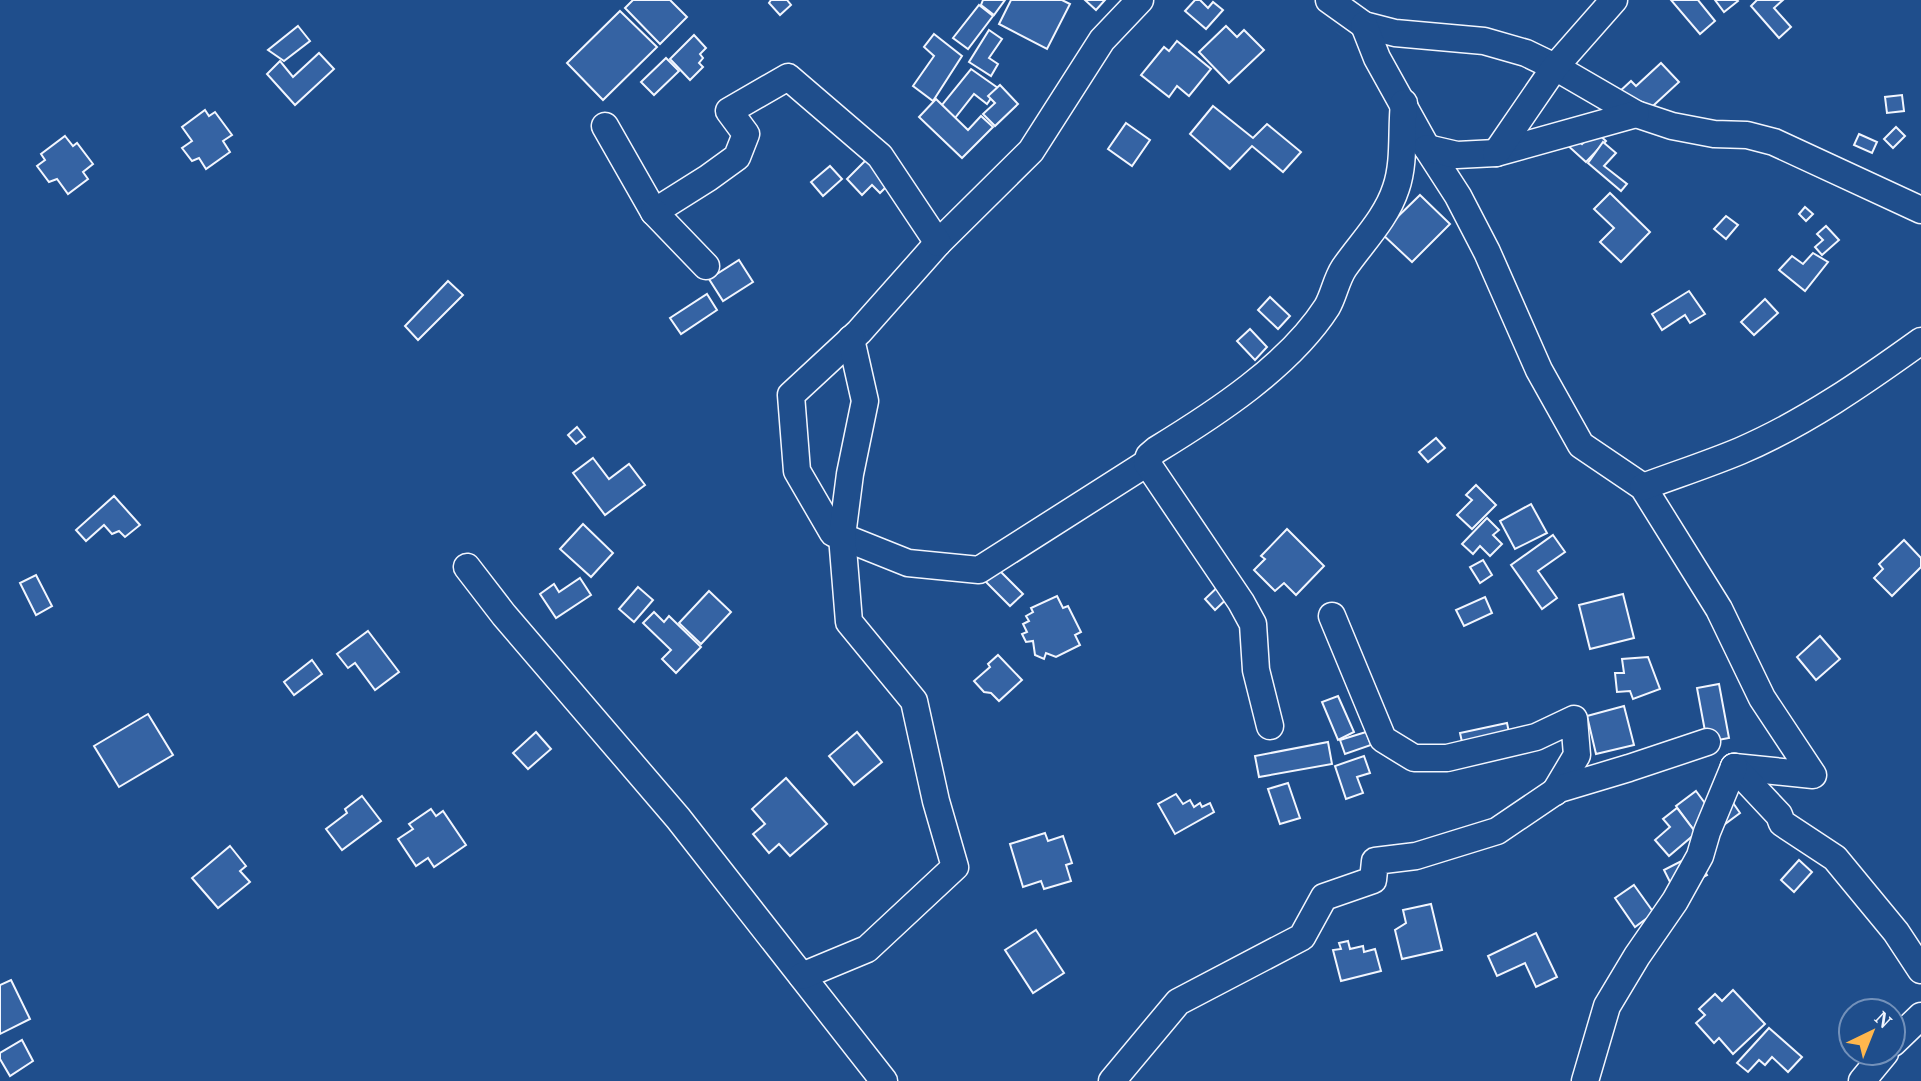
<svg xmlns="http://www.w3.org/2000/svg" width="1921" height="1081" viewBox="0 0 1921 1081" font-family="'PT Serif',serif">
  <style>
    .building { fill: #3563a3; stroke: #f2f6ff; stroke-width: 2 }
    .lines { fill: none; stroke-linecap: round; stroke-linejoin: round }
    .minor-casing { stroke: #f2f6ff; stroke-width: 29 }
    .minor { stroke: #1f4e8c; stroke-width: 26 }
  </style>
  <rect width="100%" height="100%" fill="#1f4e8c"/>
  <!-- building -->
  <g class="building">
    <polygon points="633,0 670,0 687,17 660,44 625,8"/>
    <polygon points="771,0 787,0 791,5 780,15 769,3"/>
    <polygon points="983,0 1005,0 994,15 981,5"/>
    <polygon points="1011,0 1062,0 1070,4 1047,49 999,24"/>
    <polygon points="1085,0 1105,0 1096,10"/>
    <polygon points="1195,0 1200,0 1208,8 1213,2 1223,10 1206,29 1185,11"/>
    <polygon points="1671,0 1698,0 1715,21 1700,34"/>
    <polygon points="1715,0 1737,0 1738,1 1724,12"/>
    <polygon points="1757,0 1783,0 1774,8 1791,27 1779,38 1751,6"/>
    <polygon points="979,5 993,16 968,49 953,38"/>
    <polygon points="620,11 657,47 603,100 567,63"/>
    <polygon points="298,26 310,41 284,61 268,50"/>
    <polygon points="1226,26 1237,37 1244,30 1264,50 1229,83 1199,52"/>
    <polygon points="989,30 1002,39 989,58 998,64 991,76 969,62"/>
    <polygon points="934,34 962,56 933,101 913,86 934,56 924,47"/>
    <polygon points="694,35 706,48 700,54 703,58 699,63 703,67 690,80 670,59"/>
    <polygon points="1177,41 1211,69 1189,96 1177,86 1169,97 1141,75 1164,47 1169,51"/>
    <polygon points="319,53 334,69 295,105 267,74 280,61 293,77"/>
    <polygon points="666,58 679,71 654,95 641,82"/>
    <polygon points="1661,63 1679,82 1642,116 1619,92 1631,81 1636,86"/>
    <polygon points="971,69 998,88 987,104 974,94 955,118 941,106"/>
    <polygon points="1000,85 1018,104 995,126 983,114 995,103 988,96"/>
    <polygon points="1902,95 1904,111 1887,113 1885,97"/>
    <polygon points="936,99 968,130 981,116 993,127 962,158 919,117"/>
    <polygon points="1213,106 1253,138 1267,124 1301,152 1283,172 1252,146 1230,169 1190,134"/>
    <polygon points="205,110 209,116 215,112 232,135 223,141 230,152 206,169 199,158 192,161 182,148 192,141 182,127"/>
    <polygon points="1126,123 1150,140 1132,166 1108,149"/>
    <polygon points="1896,127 1905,136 1893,148 1884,139"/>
    <polygon points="1595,131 1606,141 1586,162 1565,143 1572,135 1582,144"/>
    <polygon points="1859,134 1877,142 1872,153 1854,145"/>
    <polygon points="65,136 73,146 77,143 93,164 83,172 88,179 68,194 57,179 49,182 37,166 45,160 41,154"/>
    <polygon points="1603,142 1616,153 1604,166 1627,184 1621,191 1588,163"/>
    <polygon points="868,158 892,181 880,193 872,185 862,195 847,179"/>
    <polygon points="830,166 842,179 823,196 811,182"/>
    <polygon points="1610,193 1650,232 1621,262 1600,242 1614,228 1594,209"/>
    <polygon points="1420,195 1450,224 1412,262 1381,233"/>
    <polygon points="1805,207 1813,214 1806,221 1799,214"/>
    <polygon points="1726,216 1738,225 1726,239 1714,229"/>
    <polygon points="1826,226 1839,240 1822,255 1815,247 1823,240 1817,234"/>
    <polygon points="1813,253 1828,262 1805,291 1779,270 1792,256 1803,264"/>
    <polygon points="739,260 753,282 723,301 709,279"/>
    <polygon points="448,281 463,295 418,340 405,326"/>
    <polygon points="1689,291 1705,314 1690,323 1685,315 1662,330 1652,314"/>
    <polygon points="707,294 717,310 681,334 670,318"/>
    <polygon points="1270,297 1290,316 1278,329 1258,310"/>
    <polygon points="1765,299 1778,313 1754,335 1741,322"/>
    <polygon points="1250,329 1267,347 1255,360 1237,341"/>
    <polygon points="577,427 585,437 576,444 568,435"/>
    <polygon points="1436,438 1445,448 1428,462 1419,452"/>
    <polygon points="593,458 609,479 629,464 645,485 605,515 573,473"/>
    <polygon points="1476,485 1496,505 1472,529 1457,515 1472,500 1466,495"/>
    <polygon points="114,496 140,525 125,537 119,531 112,534 104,525 86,541 76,530"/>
    <polygon points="1531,504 1547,533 1515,549 1500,521"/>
    <polygon points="1487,518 1499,530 1493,535 1502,544 1490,556 1480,546 1473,554 1462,544"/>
    <polygon points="583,524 613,553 591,577 560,549"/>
    <polygon points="1287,529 1324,566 1296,595 1284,583 1275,591 1254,570 1265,559 1261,556"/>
    <polygon points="1553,535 1565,552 1538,571 1557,598 1542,609 1511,565"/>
    <polygon points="1904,540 1921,558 1921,567 1892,596 1874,578 1883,569 1879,564"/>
    <polygon points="1483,560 1492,575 1480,583 1470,567"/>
    <polygon points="996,567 1023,594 1010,606 984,580"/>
    <polygon points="36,575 52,606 36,615 20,583"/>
    <polygon points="580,578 591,595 556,618 540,594 554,584 559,592"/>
    <polygon points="1224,581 1234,592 1215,610 1205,599"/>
    <polygon points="638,587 653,600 634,622 619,609"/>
    <polygon points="709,591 731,612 701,644 679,623"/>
    <polygon points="1623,594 1634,638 1590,649 1579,605"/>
    <polygon points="1057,596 1063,608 1068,606 1081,632 1075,635 1080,645 1056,657 1046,653 1044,659 1035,655 1033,641 1026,642 1022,634 1027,632 1023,624 1029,621 1026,616 1033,612 1031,608"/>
    <polygon points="1485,597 1492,613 1464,626 1456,610"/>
    <polygon points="654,612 664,622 669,616 701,647 676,673 662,659 671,650 643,623"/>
    <polygon points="368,631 399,672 375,690 355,663 348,668 337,654"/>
    <polygon points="1820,636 1840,659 1816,680 1797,657"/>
    <polygon points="998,655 1022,680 999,701 991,693 984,692 974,681 990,667 988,664"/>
    <polygon points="1648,657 1660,689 1633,699 1630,691 1617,692 1615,673 1624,673 1622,659"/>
    <polygon points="312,660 322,674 294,695 284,682"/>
    <polygon points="1719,684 1729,738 1707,742 1697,688"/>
    <polygon points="1338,696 1354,732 1338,740 1322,702"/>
    <polygon points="1624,706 1634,745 1596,754 1587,716"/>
    <polygon points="148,714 173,755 119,787 94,746"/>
    <polygon points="1507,723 1511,742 1464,751 1460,733"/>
    <polygon points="536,732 551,749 528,769 513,753"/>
    <polygon points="857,732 882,762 854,785 829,756"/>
    <polygon points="1366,732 1371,745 1345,754 1340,740"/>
    <polygon points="1328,742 1332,764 1259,777 1255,756"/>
    <polygon points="1364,756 1370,773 1357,777 1363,793 1346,799 1335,766"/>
    <polygon points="786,778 827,824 790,856 779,844 769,853 753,834 765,824 752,809"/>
    <polygon points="1288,783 1300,818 1280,824 1268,789"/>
    <polygon points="1696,791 1713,814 1731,800 1740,813 1702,841 1676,806"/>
    <polygon points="1176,794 1183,804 1190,800 1194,807 1200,803 1202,807 1210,803 1214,812 1175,834 1158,804"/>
    <polygon points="362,796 381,821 342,850 326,829 347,813 345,809"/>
    <polygon points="1677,808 1696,833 1669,856 1655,840 1670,827 1663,819"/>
    <polygon points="431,809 436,816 443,811 466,845 434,867 428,858 416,866 398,839 413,829 409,824"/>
    <polygon points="1045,833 1048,841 1063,836 1072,863 1066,865 1071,881 1044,889 1041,881 1023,887 1010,844"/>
    <polygon points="230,846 246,866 240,871 250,882 218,908 192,878"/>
    <polygon points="1695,854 1707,875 1675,892 1664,870"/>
    <polygon points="1799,860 1812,872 1794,892 1781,880"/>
    <polygon points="1634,885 1654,913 1635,927 1615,898"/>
    <polygon points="1431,904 1442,950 1402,959 1395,930 1406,923 1403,910"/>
    <polygon points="1036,930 1064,973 1033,993 1005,950"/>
    <polygon points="1536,933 1557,977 1536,987 1525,963 1497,976 1488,956"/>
    <polygon points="1348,941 1350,949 1363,946 1364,952 1375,949 1381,971 1341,981 1333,950 1341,949 1339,943"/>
    <polygon points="11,980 30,1019 0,1034 0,985"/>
    <polygon points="1733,990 1765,1024 1733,1054 1719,1038 1714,1043 1696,1023 1705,1015 1699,1009 1715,994 1722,1001"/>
    <polygon points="1769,1028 1802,1057 1788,1072 1772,1057 1765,1065 1759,1060 1748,1072 1737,1063"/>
    <polygon points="22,1040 33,1061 10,1076 0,1059 0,1053"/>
  </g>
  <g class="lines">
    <defs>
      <g id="minor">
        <polyline points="1140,0 1102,40 1031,151 938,243 859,332 791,395 797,471 833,533 908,563 979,570 1147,463"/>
        <polyline points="1329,0 1364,25 1395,33 1484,41 1526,53 1555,67 1636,114 1672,126 1714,134 1747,135 1774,142 1921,210"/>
        <polyline points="1364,25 1377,58 1427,148 1458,196 1487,252 1539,370 1581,445 1643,487 1719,609 1762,698 1813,775 1734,767"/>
        <polyline points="605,126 654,212 708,178 737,157 746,134 729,111 788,77 880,156 938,243"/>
        <polyline points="1427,148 1457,155 1496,153 1636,114"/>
        <polyline points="1496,153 1555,67 1614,0"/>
        <polyline points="654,212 706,266"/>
        <path d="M1643,487c32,-12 66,-23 97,-36 65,-28 124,-69 181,-110"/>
        <polyline points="467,567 504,615 678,818 884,1081"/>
        <polyline points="1332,616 1383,739 1414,758 1447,758 1536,737 1574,719 1577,755 1555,792"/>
        <path d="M1270,726l-14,-56 -3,-46 -12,-22 -94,-139 2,-7 7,-6c59,-36 133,-84 171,-143 7,-12 9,-27 17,-39 18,-26 42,-49 52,-80 9,-26 5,-58 8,-85"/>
        <polyline points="1734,767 1779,815 1782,823 1835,858 1896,932 1921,970"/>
        <polyline points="802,976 867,949 955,867 936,801 914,701 849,622 842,536 850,474 865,401 851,339"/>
        <polyline points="1893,1043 1921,1016"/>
        <polyline points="1112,1081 1178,1002 1302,937 1324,897 1373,880 1375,861 1416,856 1497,831 1559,789 1629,768 1707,742"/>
        <polyline points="1585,1081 1607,1006 1637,956 1675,901 1700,856 1707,832 1734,767"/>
        <polyline points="1862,1081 1885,1053"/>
      </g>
    </defs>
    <!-- minor casing -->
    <use href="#minor" class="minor-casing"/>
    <!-- minor -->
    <use href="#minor" class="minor"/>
  </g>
  <!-- north arrow -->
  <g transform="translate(1872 1032) rotate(43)"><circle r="33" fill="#1f4e8c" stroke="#7391ba" stroke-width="2"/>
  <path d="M0-5L12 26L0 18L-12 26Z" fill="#ffb74d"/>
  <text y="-10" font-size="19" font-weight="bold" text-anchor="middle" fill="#f2f6ff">N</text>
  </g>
</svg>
